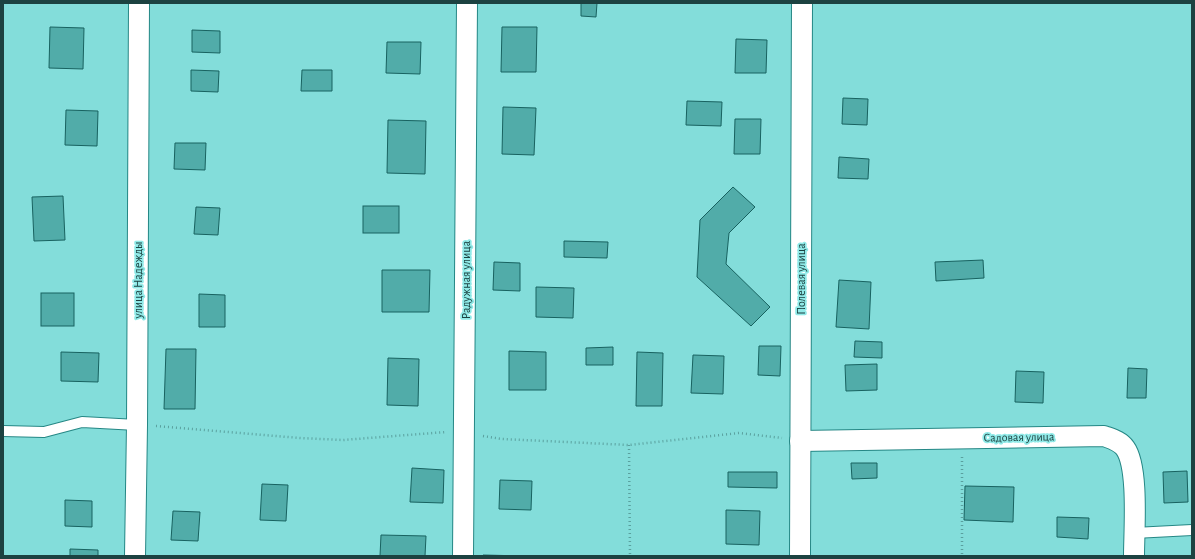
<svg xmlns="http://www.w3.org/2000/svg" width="1195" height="559" viewBox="0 0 1195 559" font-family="'Alegreya Sans',sans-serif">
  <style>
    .building { fill: #51aca9; stroke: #186260 }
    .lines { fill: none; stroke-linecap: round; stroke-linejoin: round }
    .service-casing { stroke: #258785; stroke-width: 12 }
    .minor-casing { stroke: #258785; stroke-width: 22 }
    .path { stroke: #5aa09e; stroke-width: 2.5; stroke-dasharray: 1 3; stroke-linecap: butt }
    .service { stroke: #fff; stroke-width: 10 }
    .minor { stroke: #fff; stroke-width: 20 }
    .labels { text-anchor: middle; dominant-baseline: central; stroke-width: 3.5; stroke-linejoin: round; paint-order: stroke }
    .street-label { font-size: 12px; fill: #1c4241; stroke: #90eae8 }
  </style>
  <rect width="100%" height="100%" fill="#83ddda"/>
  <!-- building -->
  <g class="building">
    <polygon points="581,3 597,3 596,17 581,16"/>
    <polygon points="50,27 84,28 83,69 49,68"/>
    <polygon points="502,27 537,27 536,72 501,72"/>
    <polygon points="192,30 220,31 220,53 192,52"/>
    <polygon points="736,39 767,40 766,73 735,73"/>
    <polygon points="387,42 421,42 420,74 386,73"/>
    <polygon points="191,70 219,71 218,92 191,91"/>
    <polygon points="302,70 332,70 332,91 301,91"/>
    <polygon points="843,98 868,99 867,125 842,124"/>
    <polygon points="687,101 722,102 721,126 686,125"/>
    <polygon points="503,107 536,108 534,155 502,154"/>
    <polygon points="66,110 98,111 97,146 65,145"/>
    <polygon points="735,119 761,119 760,154 734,154"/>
    <polygon points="388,120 426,121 425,174 387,173"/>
    <polygon points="175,143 206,143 205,170 174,169"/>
    <polygon points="839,157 869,159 868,179 838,178"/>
    <polygon points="733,187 755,207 729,233 726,264 770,307 751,326 697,277 700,220"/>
    <polygon points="63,196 65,240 34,241 32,197"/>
    <rect x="363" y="206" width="36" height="27"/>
    <polygon points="196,207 220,208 218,235 194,234"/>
    <polygon points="564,241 608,242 607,258 564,257"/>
    <polygon points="983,260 984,278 936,281 935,262"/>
    <polygon points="494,262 520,263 520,291 493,290"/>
    <polygon points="382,270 430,270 429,312 382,312"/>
    <polygon points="839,280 871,282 869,329 836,327"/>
    <polygon points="536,287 574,288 573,318 536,317"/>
    <rect x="41" y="293" width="33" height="33"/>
    <polygon points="199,294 225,295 225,327 199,327"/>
    <polygon points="855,341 882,342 882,358 854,357"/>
    <polygon points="759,346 781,346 780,376 758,375"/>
    <polygon points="613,347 613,365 586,365 586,348"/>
    <polygon points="166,349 196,349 195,409 164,409"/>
    <polygon points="509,351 546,352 546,390 509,390"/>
    <polygon points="61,352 99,353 98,382 61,381"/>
    <polygon points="637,352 663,353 662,406 636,406"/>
    <polygon points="693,355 724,356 723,394 691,393"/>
    <polygon points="388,358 419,359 418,406 387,405"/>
    <polygon points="877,364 877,390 846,391 845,365"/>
    <polygon points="1128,368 1147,369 1146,398 1127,398"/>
    <polygon points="1016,371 1044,372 1043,403 1015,402"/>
    <polygon points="851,463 877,463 877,478 852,479"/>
    <polygon points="412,468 444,470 443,503 410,502"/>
    <polygon points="1187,471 1188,502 1164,503 1163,472"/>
    <polygon points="728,472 777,472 777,488 728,487"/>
    <polygon points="500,480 532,481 531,510 499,509"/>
    <polygon points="262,484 288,485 286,521 260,520"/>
    <polygon points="965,486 1014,487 1013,522 964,520"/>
    <polygon points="65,500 92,501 92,527 65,526"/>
    <polygon points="726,510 760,511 759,545 726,544"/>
    <polygon points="173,511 200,512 198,541 171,540"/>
    <polygon points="1057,517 1089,518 1088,539 1057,537"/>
    <polygon points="381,535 426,536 425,556 380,556"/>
    <polygon points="70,549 98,550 98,556 70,556"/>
    <polygon points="483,555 524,556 483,556"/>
  </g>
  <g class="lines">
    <defs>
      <g id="service">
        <polyline points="3,431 44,432 82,422 137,425"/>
        <polyline points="1134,533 1192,530"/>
      </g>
      <g id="minor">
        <path d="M800,441l304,-5c8,3 16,5 21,12 14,19 9,83 9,108"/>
        <polyline points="135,556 137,425 139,3"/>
        <polyline points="463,556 467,3"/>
        <polyline points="800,556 802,3"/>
      </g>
    </defs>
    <!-- service casing -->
    <use href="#service" class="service-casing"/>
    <!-- minor casing -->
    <use href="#minor" class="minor-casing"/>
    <!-- path -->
    <g class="path">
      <polyline points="156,426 300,438 343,440 446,432"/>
      <polyline points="483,436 502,439 629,445 739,433 782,438"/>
      <polyline points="629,445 630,556"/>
      <polyline points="962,457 962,556"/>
    </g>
    <!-- service -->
    <use href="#service" class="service"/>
    <!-- minor -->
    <use href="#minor" class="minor"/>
  </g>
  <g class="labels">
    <!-- street labels -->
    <g class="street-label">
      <text transform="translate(801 279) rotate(-90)">Полевая улица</text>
      <text transform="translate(138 280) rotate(-90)">улица Надежды</text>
      <text transform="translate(466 280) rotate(-90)">Радужная улица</text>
      <text transform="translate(1019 437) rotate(-1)">Садовая улица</text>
    </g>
  </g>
  <!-- border -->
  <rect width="1195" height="559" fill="none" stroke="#1c4241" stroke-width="8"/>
</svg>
